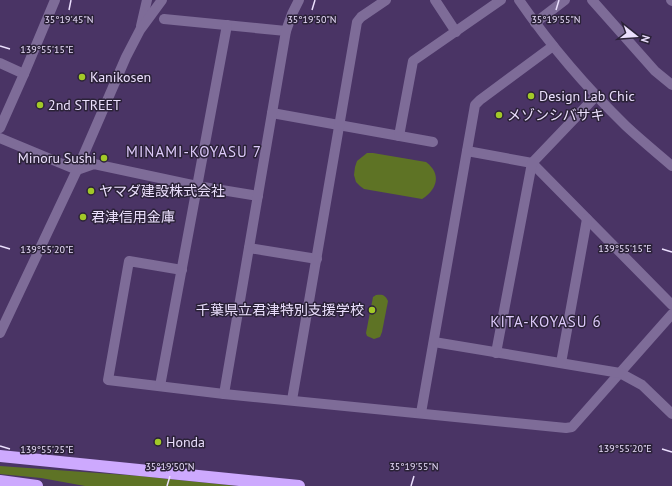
<svg xmlns="http://www.w3.org/2000/svg" width="672" height="486" viewBox="0 0 672 486" font-family="'PT Sans','Noto Sans JP',sans-serif">
  <style>
    .green { fill: #5e7325 }
    .lines { fill: none; stroke-linecap: round; stroke-linejoin: round }
    .minor { stroke: #7e6c98; stroke-width: 10 }
    .highway { stroke: #cda9fe; stroke-width: 12 }
    .ticks { fill: none; stroke: #ebdffd; stroke-width: 1.5 }
    .poi-dot { fill: #a2c928; stroke: #2b2238; stroke-width: 1.5 }
    .labels { text-anchor: middle; dominant-baseline: central; stroke-width: 3; stroke-linejoin: round; paint-order: stroke }
    .poi-label { font-size: 14px; fill: #ebdffd; stroke: #2b2238; text-anchor: start }
    .neighbourhood-label { font-size: 15px; letter-spacing: 1px; fill: #decbfb; stroke: #2b2238 }
    .ticks-label { font-size: 10px; text-anchor: middle; fill: #ebdffd; stroke: #2b2238; stroke-width: 3; stroke-linejoin: round; paint-order: stroke }
  </style>
  <rect width="100%" height="100%" fill="#4a3465"/>
  <!-- green -->
  <g class="green">
    <path d="M367,153h6l53,9c16,12 11,28 -4,37l-58,-10 -4,-3 -4,-4 -2,-7 1,-8 2,-6z"/>
    <path d="M376,295c7,-1 9,0 12,6l-6,31 -2,5 -6,2 -7,-3 -1,-3 7,-36z"/>
    <polygon points="0,466 140,476 237,486 85,486 41,478 0,474"/>
  </g>
  <g class="lines">
    <!-- minor -->
    <g class="minor">
      <polyline points="435,0 456,32"/>
      <path d="M519,0c31,45 68,88 107,126 15,14 31,27 46,40"/>
      <polyline points="592,0 655,71 672,85"/>
      <polyline points="671,0 672,1"/>
      <polyline points="164,19 286,31"/>
      <polyline points="535,23 565,0"/>
      <polyline points="141,26 147,0"/>
      <polyline points="0,63 24,74"/>
      <polyline points="272,113 433,142"/>
      <polyline points="0,128 24,74 55,0"/>
      <polyline points="399,136 413,61 501,0"/>
      <polyline points="0,138 77,170 94,164 197,186 258,196"/>
      <polyline points="467,151 532,163 672,305"/>
      <polyline points="249,248 317,259"/>
      <polyline points="182,270 129,261 108,380 224,394 566,428 572,427 672,314"/>
      <polyline points="0,333 77,170 126,57 140,30 162,0"/>
      <polyline points="434,342 620,373 642,385 672,414"/>
      <polyline points="496,353 532,163 597,95"/>
      <polyline points="561,363 587,219"/>
      <polyline points="160,386 227,25"/>
      <polyline points="224,394 286,31 292,14 299,0"/>
      <polyline points="292,400 357,22 361,17 386,0"/>
      <polyline points="421,413 475,105 480,100 553,46"/>
    </g>
    <!-- highway -->
    <g class="highway">
      <polyline points="0,456 299,486"/>
      <polyline points="0,481 37,486"/>
    </g>
  </g>
  <!-- ticks -->
  <path class="ticks" d="M69,10l2,-10M312,10l3,-10M556,10l3,-10M0,46l10,3M0,246l10,3M662,249l10,3M0,446l10,3M662,449l10,3M167,486l3,-10M411,486l3,-10"/>
  <!-- markers -->
  <g class="poi-dot">
    <circle cx="82" cy="77" r="4"/>
    <circle cx="531" cy="96" r="4"/>
    <circle cx="40" cy="105" r="4"/>
    <circle cx="499" cy="115" r="4"/>
    <circle cx="104" cy="158" r="4"/>
    <circle cx="91" cy="191" r="4"/>
    <circle cx="83" cy="217" r="4"/>
    <circle cx="372" cy="310" r="4"/>
    <circle cx="158" cy="442" r="4"/>
  </g>
  <g class="labels">
    <!-- poi labels -->
    <g class="poi-label">
      <text x="90" y="77">Kanikosen</text>
      <text x="539" y="96">Design Lab Chic</text>
      <text x="48" y="105">2nd STREET</text>
      <text x="507" y="115">メゾンシバサキ</text>
      <text x="96" y="158" text-anchor="end">Minoru Sushi</text>
      <text x="99" y="191">ヤマダ建設株式会社</text>
      <text x="91" y="217">君津信用金庫</text>
      <text x="364" y="310" text-anchor="end">千葉県立君津特別支援学校</text>
      <text x="166" y="442">Honda</text>
    </g>
    <!-- neighbourhood labels -->
    <g class="neighbourhood-label">
      <text x="194" y="151">MINAMI-KOYASU 7</text>
      <text x="546" y="321">KITA-KOYASU 6</text>
    </g>
  </g>
  <g class="ticks-label">
    <text x="69" y="23">35°19'45"N</text>
    <text x="312" y="23">35°19'50"N</text>
    <text x="556" y="23">35°19'55"N</text>
    <text x="47" y="53">139°55'15"E</text>
    <text x="625" y="252">139°55'15"E</text>
    <text x="47" y="253">139°55'20"E</text>
    <text x="625" y="452">139°55'20"E</text>
    <text x="47" y="453">139°55'25"E</text>
    <text x="170" y="470">35°19'50"N</text>
    <text x="414" y="470">35°19'55"N</text>
  </g>
  <!-- north arrow -->
  <g transform="translate(636 36) rotate(107)" stroke="#2b2238" stroke-width="3" paint-order="stroke">
  <path d="M0-3L7 15L0 10L-7 15Z" fill="#ebdffd"/>
  <text y="-6" font-size="11" font-weight="bold" text-anchor="middle" fill="#ebdffd">N</text>
  </g>
</svg>
